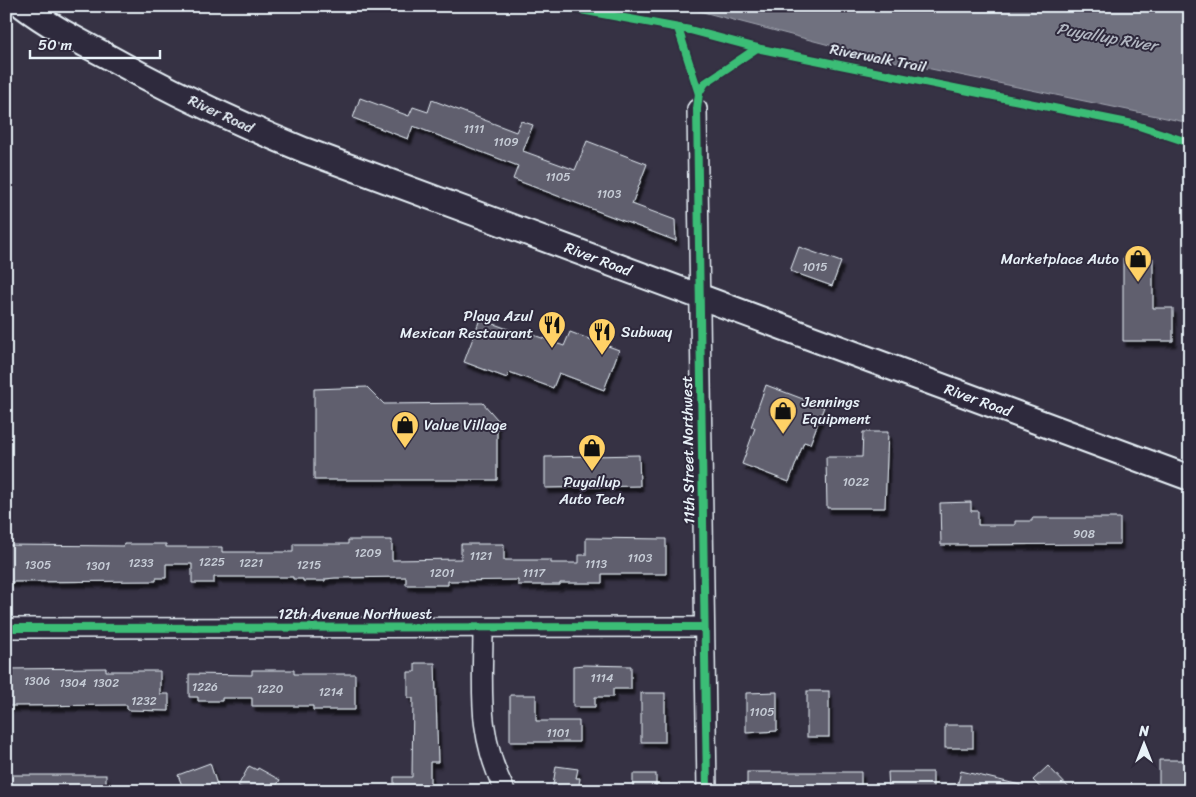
<svg xmlns="http://www.w3.org/2000/svg" width="1196" height="797" viewBox="0 0 1196 797" font-family="Sriracha,sans-serif">
  <style>
    .water { fill: #70717f; stroke: #a0a4af }
    .building { fill: #605e6e; stroke: #e8f1f8; filter: url(#shadow) }
    .lines { fill: none; stroke-linecap: round; stroke-linejoin: round }
    .minor-casing { stroke: #e8f1f8; stroke-width: 22 }
    .major-casing { stroke: #e8f1f8; stroke-width: 28 }
    .minor { stroke: #2f2a3d; stroke-width: 19 }
    .major { stroke: #2f2a3d; stroke-width: 24 }
    .cycleway-casing { stroke: #2f2a3d; stroke-width: 11 }
    .cycleway { stroke: #3abd76; stroke-width: 8 }
    .labels { text-anchor: middle; dominant-baseline: central; stroke-width: 4; stroke-linejoin: round; paint-order: stroke }
    .number-label { font-size: 12px; fill: #c6ccd6 }
    .street-label { font-size: 15px; fill: #e8f1f8; stroke: #2f2a3d }
    .poi-label { font-size: 15px; fill: #e8f1f8; stroke: #2f2a3d; text-anchor: start }
    .water-label { font-size: 16px; font-style: italic; fill: #b2b7c2; stroke: #2f2a3d }
  </style>
  <defs>
    <filter id="shadow"><feDropShadow dx="3" dy="5.5" stdDeviation="1" flood-color="#0009"/></filter>
  </defs>
  <rect width="100%" height="100%" fill="#363244"/>
  <filter id="ink" filterUnits="userSpaceOnUse"><feTurbulence type="fractalNoise" baseFrequency=".02" numOctaves="2"/><feDisplacementMap in="SourceGraphic" scale="10" xChannelSelector="R" yChannelSelector="G"/><feConvolveMatrix kernelMatrix="1 2 1 2 8 2 1 2 1" color-interpolation-filters="sRGB"/></filter>
  <g filter="url(#ink)">
    <!-- water -->
    <polygon class="water" points="680,6 1190,6 1190,123 883,59"/>
    <!-- building -->
    <g class="building">
      <polygon points="360,98 409,116 413,107 428,112 432,100 516,132 521,121 533,125 523,151 575,170 587,141 647,164 632,204 675,220 676,241 513,179 518,166 413,126 408,139 353,118"/>
      <polygon points="799,247 841,262 832,286 790,271"/>
      <polygon points="1123,258 1153,258 1153,308 1173,308 1173,341 1123,341"/>
      <polygon points="480,319 519,333 520,330 564,346 570,332 619,350 604,390 559,373 553,388 509,372 507,378 464,362"/>
      <polygon points="766,385 824,407 810,444 804,442 789,482 742,464 755,428 751,427"/>
      <polygon points="367,387 384,404 483,403 497,419 497,480 314,480 314,389"/>
      <polygon points="863,432 888,432 885,508 827,508 826,457 862,457"/>
      <polygon points="639,455 640,486 545,488 545,457"/>
      <polygon points="971,502 971,511 978,511 978,525 1015,525 1015,521 1032,521 1032,518 1120,518 1120,544 941,545 940,503"/>
      <polygon points="586,538 666,539 666,574 602,574 602,583 560,583 560,585 518,585 518,580 448,581 448,585 406,585 406,577 335,578 325,579 325,581 303,581 303,579 293,579 293,577 214,577 214,583 192,583 192,564 166,564 166,578 156,578 156,581 6,582 6,545 124,546 124,544 166,544 166,547 222,547 222,552 293,552 293,544 348,544 348,540 392,540 392,560 461,559 461,544 504,544 504,560 551,560 551,563 579,563 579,555 586,555"/>
      <polygon points="415,663 435,663 438,762 430,762 430,791 394,791 394,777 412,777 413,698 408,698 408,672 415,672"/>
      <polygon points="584,665 631,666 631,689 613,689 613,697 595,697 595,707 573,707 573,666"/>
      <polygon points="106,668 106,671 160,671 160,694 169,694 169,711 127,710 127,705 6,706 6,669"/>
      <polygon points="252,670 294,670 294,674 355,674 355,710 313,710 313,706 252,706 252,698 222,698 222,701 198,701 198,697 189,697 189,674 252,675"/>
      <rect x="807" y="691" width="22" height="46"/>
      <polygon points="777,692 777,731 746,733 746,693"/>
      <rect x="641" y="693" width="24" height="49"/>
      <polygon points="510,695 536,695 536,721 579,721 579,742 510,742"/>
      <rect x="945" y="725" width="28" height="23"/>
      <polygon points="1159,760 1184,760 1185,791 1159,791"/>
      <polygon points="210,763 219,791 184,791 178,775"/>
      <polygon points="249,766 257,770 258,768 280,780 273,791 247,791 238,786"/>
      <polygon points="556,766 578,769 576,778 580,778 578,791 552,791"/>
      <polygon points="1048,766 1072,791 1043,791 1033,780"/>
      <polygon points="961,771 1020,785 1020,791 956,791"/>
      <rect x="747" y="772" width="114" height="19"/>
      <polygon points="888,772 933,772 933,791 889,791"/>
      <rect x="633" y="774" width="23" height="17"/>
      <rect x="6" y="775" width="100" height="16"/>
    </g>
    <g class="lines">
      <defs>
        <g id="minor">
          <polyline points="697,109 707,791"/>
          <polyline points="6,628 704,627"/>
          <path d="M483,628c0,61 -7,105 22,163"/>
        </g>
        <path id="major" d="M23,6c25,19 54,34 82,49 64,36 130,67 199,95l886,328"/>
      </defs>
      <!-- minor casing -->
      <use href="#minor" class="minor-casing"/>
      <!-- major casing -->
      <use href="#major" class="major-casing"/>
      <!-- minor -->
      <use href="#minor" class="minor"/>
      <!-- major -->
      <use href="#major" class="major"/>
      <defs>
        <g id="cycleway">
          <polyline points="559,6 690,30 761,49 1133,124 1190,143"/>
          <polyline points="678,28 699,94"/>
          <polyline points="6,628 704,627"/>
          <polyline points="707,791 697,109 699,93 705,83 757,48"/>
        </g>
      </defs>
      <!-- cycleway casing -->
      <use href="#cycleway" class="cycleway-casing"/>
      <!-- cycleway -->
      <use href="#cycleway" class="cycleway"/>
    </g>
  </g>
  <!-- icons -->
  <defs>
    <symbol id="shop-pin" viewBox="-11 -11 22 30"><path d="M0 17L-7.5 6A9.5 9.5 0 1 1 7.5 6Z" fill="#ffd166" stroke="#2f2a3d"/><path d="M-5-2.5h2.3a2.7 3.5 0 0 1 5.4 0H5L5.5 6h-11ZM-1.5-2.5h3a1.5 2.3 0 0 0-3 0Z" fill="#111"/></symbol>
    <symbol id="restaurant-pin" viewBox="-11 -11 22 30"><path d="M0 17L-7.5 6A9.5 9.5 0 1 1 7.5 6Z" fill="#ffd166" stroke="#2f2a3d"/><path d="M-5-6h1v4h1v-4h1v4h1v-4h1v5L-1.5 .5V6h-2V.5L-5-1ZM5-6V6H3V1.5H1.5Q1.5-4 5-6Z" fill="#111"/></symbol>
  </defs>
  <g fill-rule="evenodd">
    <use href="#shop-pin" x="1122" y="243" width="32" height="43"/>
    <use href="#restaurant-pin" x="536" y="309" width="32" height="43"/>
    <use href="#restaurant-pin" x="586" y="316" width="32" height="43"/>
    <use href="#shop-pin" x="767" y="395" width="32" height="43"/>
    <use href="#shop-pin" x="389" y="409" width="32" height="43"/>
    <use href="#shop-pin" x="576" y="432" width="32" height="43"/>
  </g>
  <g class="labels">
    <!-- number labels -->
    <g class="number-label">
      <text x="474" y="129">1111</text>
      <text x="506" y="142">1109</text>
      <text x="558" y="177">1105</text>
      <text x="609" y="194">1103</text>
      <text x="815" y="267">1015</text>
      <text x="856" y="482">1022</text>
      <text x="1084" y="534">908</text>
      <text x="368" y="553">1209</text>
      <text x="481" y="556">1121</text>
      <text x="640" y="558">1103</text>
      <text x="212" y="562">1225</text>
      <text x="141" y="563">1233</text>
      <text x="251" y="563">1221</text>
      <text x="596" y="564">1113</text>
      <text x="38" y="565">1305</text>
      <text x="309" y="565">1215</text>
      <text x="98" y="566">1301</text>
      <text x="442" y="573">1201</text>
      <text x="534" y="573">1117</text>
      <text x="602" y="678">1114</text>
      <text x="37" y="681">1306</text>
      <text x="73" y="683">1304</text>
      <text x="106" y="683">1302</text>
      <text x="205" y="687">1226</text>
      <text x="270" y="689">1220</text>
      <text x="331" y="692">1214</text>
      <text x="144" y="701">1232</text>
      <text x="762" y="712">1105</text>
      <text x="558" y="733">1101</text>
    </g>
    <!-- street labels -->
    <g class="street-label">
      <text transform="translate(878 58) rotate(11)">Riverwalk Trail</text>
      <text transform="translate(221 114) rotate(25)">River Road</text>
      <text transform="translate(598 259) rotate(21)">River Road</text>
      <text transform="translate(978 400) rotate(20)">River Road</text>
      <text transform="translate(688 450) rotate(-91)">11th Street Northwest</text>
      <text x="355" y="614">12th Avenue Northwest</text>
    </g>
    <!-- poi labels -->
    <g class="poi-label">
      <text x="1119" y="259" text-anchor="end">Marketplace Auto</text>
      <text x="533" y="316" text-anchor="end">Playa Azul<tspan x="533" dy="17">Mexican Restaurant</tspan></text>
      <text x="621" y="332">Subway</text>
      <text x="802" y="402">Jennings<tspan x="802" dy="17">Equipment</tspan></text>
      <text x="424" y="425">Value Village</text>
      <text x="592" y="482" text-anchor="middle">Puyallup<tspan x="592" dy="17">Auto Tech</tspan></text>
    </g>
    <!-- water labels -->
    <g class="water-label">
      <text transform="translate(1107 37) rotate(10)">Puyallup River</text>
    </g>
  </g>
  <!-- margin -->
  <rect width="1196" height="797" fill="none" stroke="#2f2a3d" stroke-width="25"/>
  <rect x="12" y="12" width="1171" height="772" fill="none" stroke="#e8f1f8" stroke-width="2" filter="url(#ink)"/>
  <!-- north arrow -->
  <g transform="translate(1144 744)" stroke="#2f2a3d" stroke-width="4" paint-order="stroke">
  <path d="M0-4L9 19L0 12L-9 19Z" fill="#e8f1f8"/>
  <text y="-8" font-size="14" font-weight="bold" text-anchor="middle" fill="#e8f1f8">N</text>
  </g>
  <!-- scale -->
  <path d="M30 50v8h130v-8" fill="none" stroke="#e8f1f8" stroke-width="2.5"/>
  <text x="38" y="50" font-size="15" fill="#e8f1f8" stroke="#2f2a3d" stroke-width="4" paint-order="stroke">50 m</text>
</svg>
